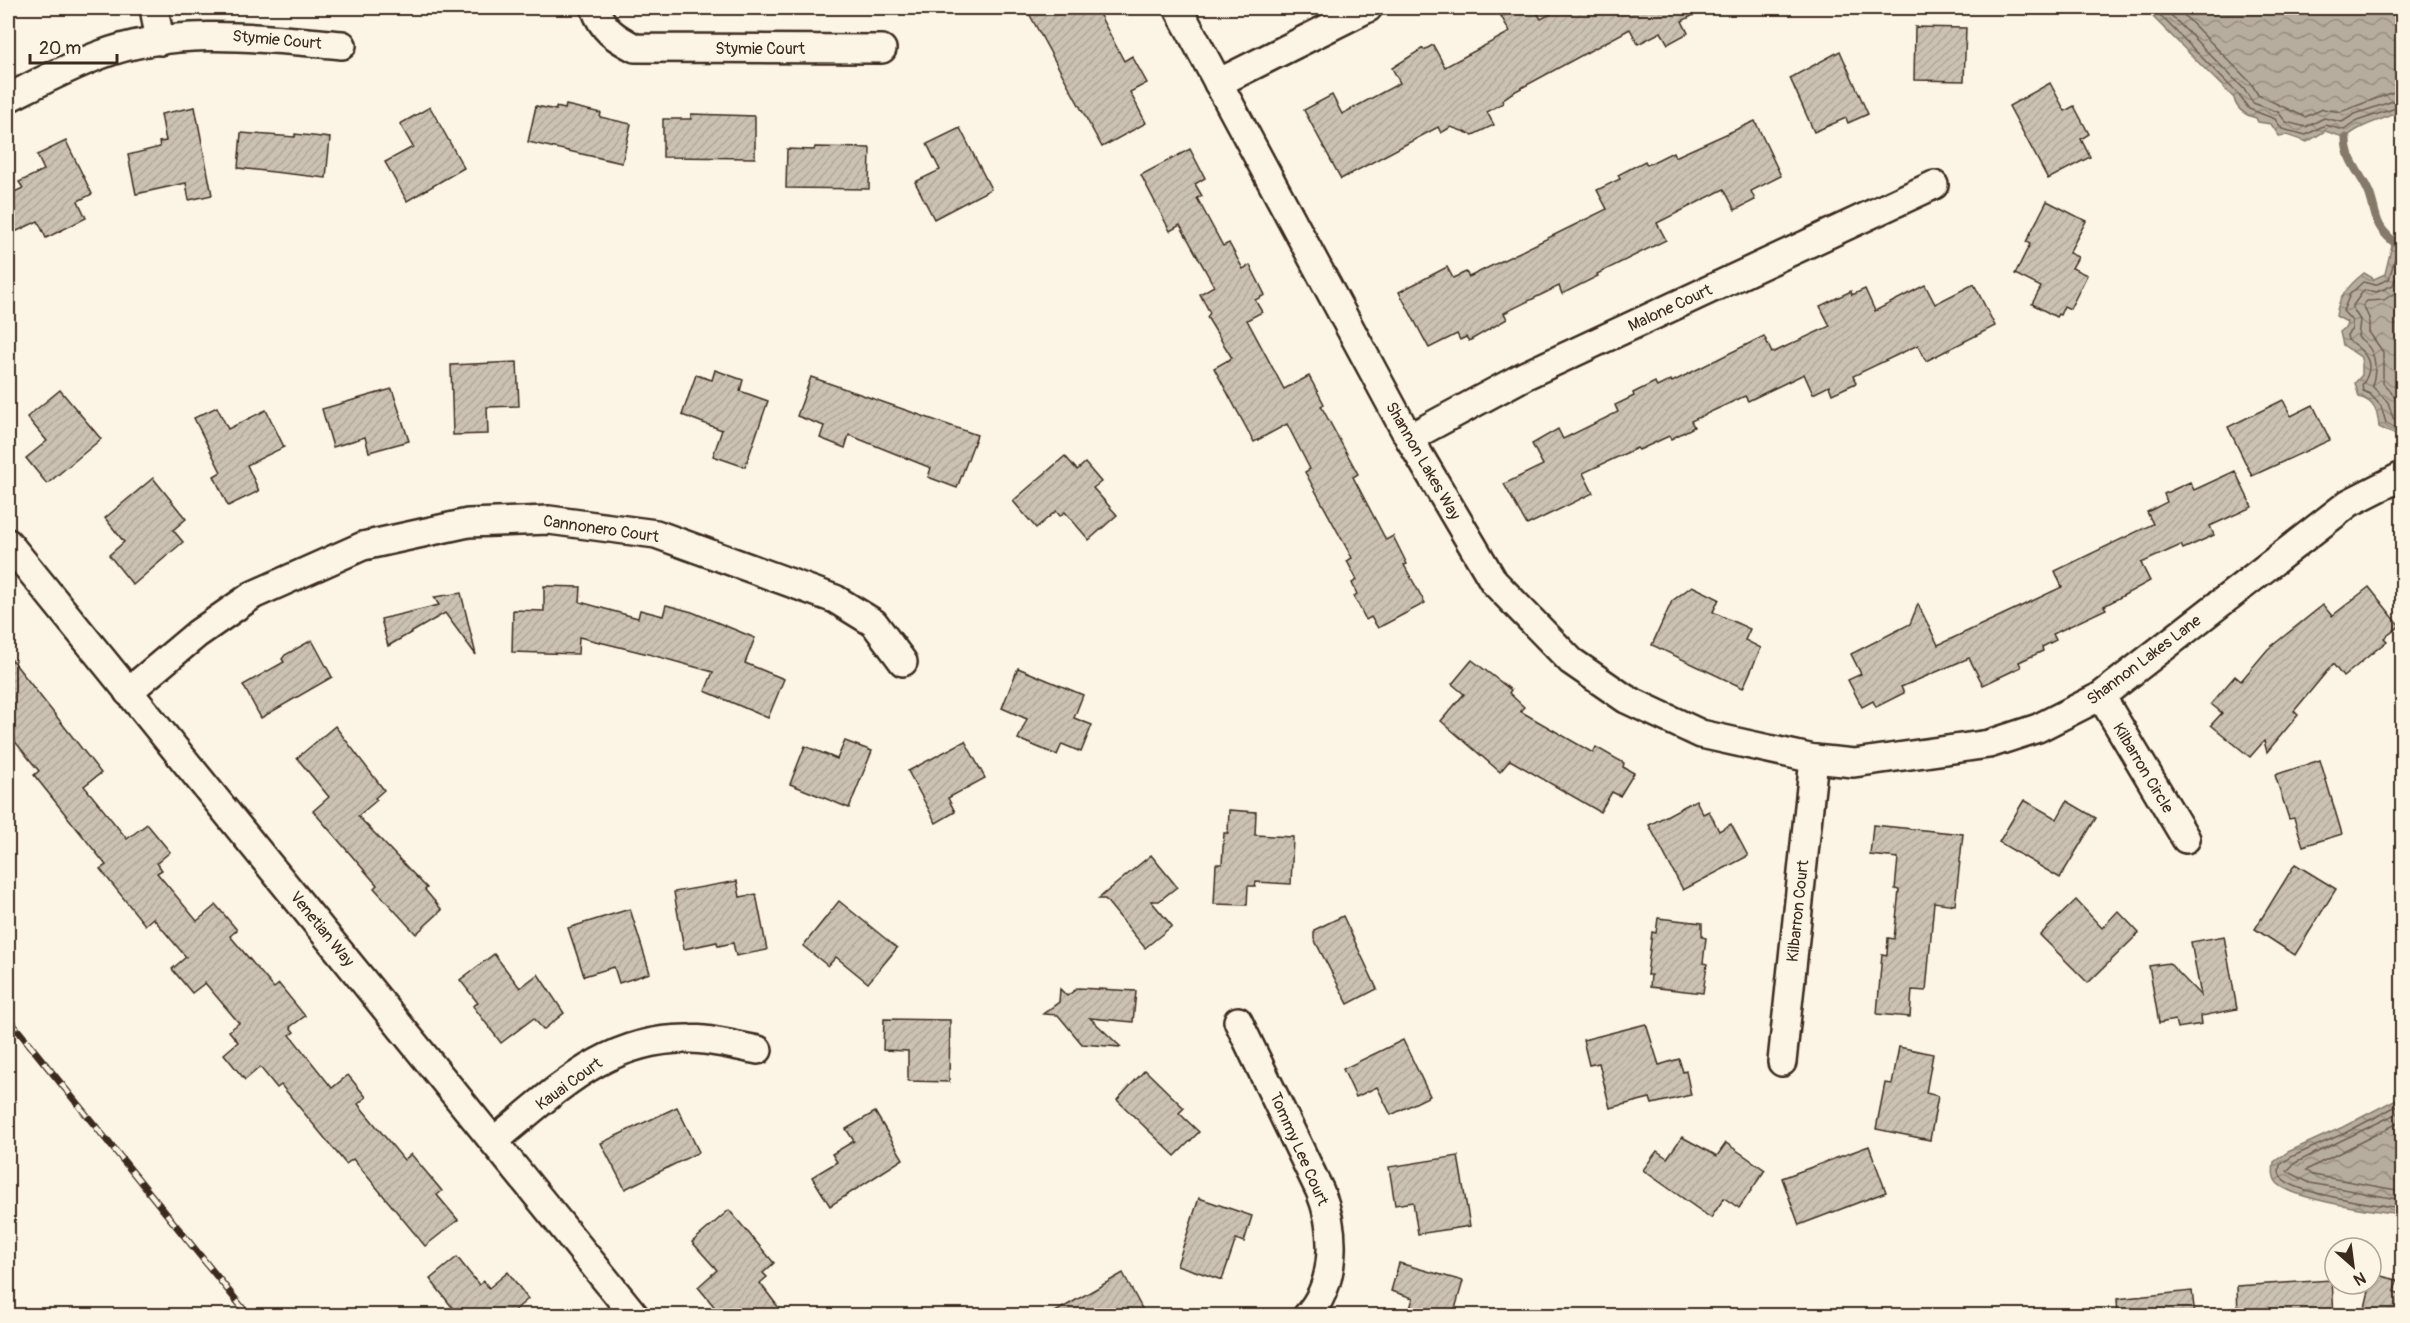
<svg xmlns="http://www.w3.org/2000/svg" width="2410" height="1323" viewBox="0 0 2410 1323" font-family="Pangolin,sans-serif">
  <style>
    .water { fill: url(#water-waves); stroke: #85796b; stroke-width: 1.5 }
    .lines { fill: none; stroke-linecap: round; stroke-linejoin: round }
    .shore { stroke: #6d5e51; stroke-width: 1.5 }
    .stream { stroke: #85796b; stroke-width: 9 }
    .building { fill: url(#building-hatch); stroke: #3b2a1e; stroke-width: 1.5 }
    .minor-casing { stroke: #3b2a1e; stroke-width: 32 }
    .minor { stroke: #fcf5e5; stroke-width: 27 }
    .rail-casing { stroke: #3b2a1e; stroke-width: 7 }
    .rail { stroke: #fcf5e5; stroke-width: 4.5; stroke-dasharray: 14; stroke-linecap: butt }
    .labels { text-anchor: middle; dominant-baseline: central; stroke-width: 6; stroke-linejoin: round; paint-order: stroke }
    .street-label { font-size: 16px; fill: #3b2a1e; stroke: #fcf5e5 }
  </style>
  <defs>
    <pattern id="water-waves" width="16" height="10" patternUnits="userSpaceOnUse" patternTransform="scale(1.5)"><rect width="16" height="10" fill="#b7ad9e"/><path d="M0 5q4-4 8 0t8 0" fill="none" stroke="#968d80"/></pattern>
    <pattern id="building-hatch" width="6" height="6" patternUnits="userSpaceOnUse" patternTransform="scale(1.5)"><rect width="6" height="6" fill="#ccc2b3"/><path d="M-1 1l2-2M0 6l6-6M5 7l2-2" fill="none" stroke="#b0a79a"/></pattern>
  </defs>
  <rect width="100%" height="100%" fill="#fcf5e5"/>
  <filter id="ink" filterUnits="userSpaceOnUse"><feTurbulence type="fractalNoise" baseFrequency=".0167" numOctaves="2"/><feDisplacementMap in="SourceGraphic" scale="12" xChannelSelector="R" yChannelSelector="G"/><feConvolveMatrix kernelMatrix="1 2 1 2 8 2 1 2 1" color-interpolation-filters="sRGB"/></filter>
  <g filter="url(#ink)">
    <!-- water -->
    <g class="water">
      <path d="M2148,8h254v103c-17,8 -44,14 -56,27l-21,-7 -18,11 -20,-7 -8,1 -8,-12 -13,-2 -2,-4c-11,-3 -20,-9 -22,-20l-80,-80z"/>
      <path d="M2393,241l9,8v189l-23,-11c-1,-14 -4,-26 -20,-30l-4,-14 7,-8v-17l-19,-13 -3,-13 6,-5 1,-5 -11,-6c2,-19 13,-31 28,-43l10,6 11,-5z"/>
      <path d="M2402,1096v118c-26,-3 -104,-13 -124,-30 -6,-6 -5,-14 -4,-22l14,-10 55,-25z"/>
    </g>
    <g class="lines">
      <!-- shore -->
      <g class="shore">
        <polyline points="2156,8 2159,14 2238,94 2249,109 2275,119 2282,129 2306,135 2325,125 2344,130 2357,121 2402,106"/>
        <polyline points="2164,8 2244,89 2253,103 2278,112 2286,122 2306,127 2324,118 2342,122 2355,114 2402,98"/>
        <polyline points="2177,8 2251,83 2258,95 2305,117 2323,109 2340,112 2402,89"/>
        <path d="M2402,253l-6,2 -7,24 -14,6 -12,-3 -13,12 -7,17 9,10v8l-5,6 1,5c18,12 29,24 14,45l1,6 7,3 11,12 5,17 16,9"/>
        <path d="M2402,262l-9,23 -16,7 -13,-2 -12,17 8,13 -2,17c18,12 20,28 14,49l16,16 5,16 9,5"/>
        <polyline points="2402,288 2384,300 2367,301 2363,305 2369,318 2369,332 2383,352 2383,383 2395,397 2402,413"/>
        <path d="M2402,1103l-57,30 -54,24 -11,8c-1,5 -2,9 2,13 13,16 97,27 120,30"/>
        <polyline points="2402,1111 2295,1163 2287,1171 2310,1183 2402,1200"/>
        <polyline points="2402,1121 2306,1170 2313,1175 2402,1191"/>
      </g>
      <!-- stream -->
      <path class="stream" d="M2346,138c0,24 16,36 24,57 7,21 4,30 23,46"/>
    </g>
    <!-- building -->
    <g class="building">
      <polygon points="1026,8 1096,8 1124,61 1132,56 1147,83 1130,92 1146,123 1102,147"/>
      <polygon points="1517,8 1534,8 1541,19 1562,8 1707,8 1682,21 1688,33 1668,44 1661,32 1638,44 1630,29 1512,93 1502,100 1503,103 1487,112 1494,125 1473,135 1451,127 1441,133 1438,127 1341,179 1304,110 1332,95 1342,114 1400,83 1392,68 1423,48 1424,50 1433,45 1445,67 1510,32 1501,16"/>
      <polygon points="1915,27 1966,28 1964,81 1914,80"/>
      <polygon points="1840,51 1868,114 1848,123 1846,118 1814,132 1790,78"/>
      <polygon points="2050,83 2065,111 2074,106 2089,134 2081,139 2090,157 2048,179 2009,106"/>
      <polygon points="566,105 601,113 600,117 631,124 622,163 528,142 536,106 556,110 556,107 565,109"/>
      <polygon points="195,107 212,195 189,200 186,183 136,194 128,155 160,147 159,142 166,141 161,114"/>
      <polygon points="430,107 464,168 407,201 385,162 413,147 400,124"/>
      <polygon points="691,114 755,116 755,158 663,157 663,119 691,119"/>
      <polygon points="1755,121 1781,176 1751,191 1755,200 1735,210 1724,189 1657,223 1666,240 1597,274 1598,276 1562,294 1559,286 1504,313 1507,319 1469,341 1466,337 1460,340 1457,334 1429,348 1399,292 1447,267 1453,278 1466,272 1469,277 1607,209 1597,190 1620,179 1618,175 1645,161 1647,165 1673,152 1675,157"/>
      <polygon points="960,128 991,189 934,219 915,182 940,170 927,144"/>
      <polygon points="241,133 295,137 295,134 330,138 326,178 238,168"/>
      <polygon points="66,141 92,194 78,201 86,218 46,238 38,221 15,232 8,217 8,195 23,188 19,182 44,170 37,155"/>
      <polygon points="815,147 870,148 869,189 786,188 787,149 814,150"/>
      <polygon points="1190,149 1205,178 1195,184 1202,196 1197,198 1223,246 1229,243 1243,269 1250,265 1265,295 1255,300 1262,312 1247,320 1284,389 1309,376 1324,404 1321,406 1358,474 1353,477 1386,540 1393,536 1407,564 1404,565 1425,603 1378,628 1371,617 1366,620 1354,596 1357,594 1352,583 1357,580 1347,561 1352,558 1305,472 1310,469 1287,424 1254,442 1214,368 1232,358 1207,317 1210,313 1200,294 1214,286 1180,225 1170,231 1141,175"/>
      <polygon points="2047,201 2086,221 2069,253 2078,257 2072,268 2087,275 2070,309 2064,306 2060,315 2058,314 2056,317 2032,304 2041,287 2015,274 2030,244 2026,242"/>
      <polygon points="1974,284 1995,326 1926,361 1918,345 1853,376 1856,383 1832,394 1829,386 1813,394 1804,374 1748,401 1745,396 1691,421 1694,427 1671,439 1669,436 1639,450 1637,448 1583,473 1593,493 1527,525 1504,484 1543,465 1532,444 1558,429 1563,439 1618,412 1615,405 1634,396 1633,393 1655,382 1657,387 1671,380 1672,382 1764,336 1772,353 1830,326 1820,306 1851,291 1852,295 1865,289 1875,311 1925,285 1935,304"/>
      <polygon points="517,362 519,406 487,407 488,434 453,435 451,365"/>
      <polygon points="715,370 743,380 740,391 768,401 745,467 713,456 722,430 682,415 696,375 712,380"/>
      <polygon points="811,377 977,435 957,488 928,477 931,468 849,435 845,448 820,438 824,426 797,416"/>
      <polygon points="392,389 409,441 369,452 365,437 333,447 322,409"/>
      <polygon points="60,390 101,439 47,484 26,458 47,441 27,417"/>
      <polygon points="2283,400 2291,416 2313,405 2330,440 2252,476 2228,427"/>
      <polygon points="217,407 228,429 266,410 284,447 247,465 259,491 228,506 214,476 221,472 194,418"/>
      <polygon points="1065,456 1077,470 1085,463 1101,482 1093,488 1117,515 1089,540 1065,512 1060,516 1056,511 1036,528 1013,501"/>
      <polygon points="2235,471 2252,507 2210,526 2214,535 2183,549 2181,545 2141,563 2150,581 2104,606 2106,609 2053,634 2056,640 2042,647 2043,651 2019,662 2021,667 1983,685 1969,658 1901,687 1904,693 1876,707 1873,701 1862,707 1848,680 1861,674 1851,654 1910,624 1918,604 1938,645 2062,587 2055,571 2153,524 2147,512 2167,502 2164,494 2190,482 2194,490"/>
      <polygon points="153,478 186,519 173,530 183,542 133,585 109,555 124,542 105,518"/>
      <polygon points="544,586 581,587 580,602 638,618 640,610 663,616 666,605 692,612 755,638 745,663 784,679 768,718 705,691 713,672 652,655 579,637 578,654 512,652 513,610 544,611"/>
      <polygon points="1692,586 1719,599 1713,612 1750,629 1745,640 1761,648 1743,688 1652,645 1672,601"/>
      <polygon points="2369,587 2400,626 2384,638 2387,641 2343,677 2333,664 2294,711 2298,715 2267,752 2264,741 2250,757 2211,725 2222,713 2211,704 2235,676 2241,681 2268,649 2323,605 2332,616"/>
      <polygon points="461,593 476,655 445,613 388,646 381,619 439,605 434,597"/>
      <polygon points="312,640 332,677 261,718 243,685 284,662 282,659 285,655"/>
      <polygon points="8,655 101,773 84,786 127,839 147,824 170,852 157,863 162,870 157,873 197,921 216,905 237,930 230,936 274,988 279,984 305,1016 290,1027 294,1032 290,1035 332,1088 348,1075 366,1097 358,1104 404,1160 411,1154 442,1191 437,1195 458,1220 425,1246 353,1159 346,1164 281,1085 277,1088 260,1067 245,1080 224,1054 238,1042 229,1031 239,1023 205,983 192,993 172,969 186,957 153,918 145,925 100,869 106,865 34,775 39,771 8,733"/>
      <polygon points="1472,660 1511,690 1509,693 1524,707 1520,711 1593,753 1596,747 1624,763 1623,767 1634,773 1620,796 1612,792 1600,812 1510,760 1500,772 1441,721 1464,694 1452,684"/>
      <polygon points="1018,668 1083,695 1074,718 1092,725 1081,752 1062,744 1057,755 1018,739 1027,719 1002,708"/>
      <polygon points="335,726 384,790 375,798 377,800 358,816 427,888 425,890 442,910 416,934 374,888 377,885 313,811 329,797 297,758"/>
      <polygon points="845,741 872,751 849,808 790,784 805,746 837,759"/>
      <polygon points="965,741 985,778 948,798 955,812 936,823 908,771"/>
      <polygon points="2320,760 2342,834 2303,846 2294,818 2289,819 2275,775"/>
      <polygon points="1696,800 1703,814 1709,811 1719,831 1731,824 1748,856 1683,890 1649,825"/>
      <polygon points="2024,800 2057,819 2067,801 2096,818 2060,878 1999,842"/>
      <polygon points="1229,810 1256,812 1255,835 1293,837 1291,884 1256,882 1255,886 1248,886 1247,905 1214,904 1216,864 1222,864 1224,833 1228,833"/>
      <polygon points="1873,825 1963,834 1955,905 1934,902 1926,991 1912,990 1910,1017 1877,1014 1882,954 1887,955 1888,938 1894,939 1899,890 1895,889 1898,858 1870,855"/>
      <polygon points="1151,855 1177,887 1159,901 1151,901 1172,926 1145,948 1105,899 1098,899"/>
      <polygon points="2295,864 2336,889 2295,955 2255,929"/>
      <polygon points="737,881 740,897 756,894 767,950 736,956 733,943 718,946 717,942 684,949 674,892"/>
      <polygon points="2076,900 2102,928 2118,911 2139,933 2088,983 2040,935"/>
      <polygon points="839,901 897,948 868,983 836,957 828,966 803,946"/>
      <polygon points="630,909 650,973 619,983 614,967 584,976 568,928"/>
      <polygon points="1343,916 1377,989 1348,1004 1314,939 1314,930"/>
      <polygon points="1658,918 1702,923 1702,937 1706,938 1703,963 1707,964 1703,993 1650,987 1651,975 1647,975 1652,932 1656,933"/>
      <polygon points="2224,936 2237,1009 2201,1016 2202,1024 2177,1028 2175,1020 2159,1023 2149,966 2169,963 2201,996 2191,942"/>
      <polygon points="494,954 520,988 538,974 564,1013 543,1030 534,1018 501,1043 473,1006 478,1003 460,980"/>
      <polygon points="1078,988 1136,991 1133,1022 1090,1018 1121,1047 1082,1044 1058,1015 1043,1014 1059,1002 1060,989 1067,996"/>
      <polygon points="884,1019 950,1020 949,1082 908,1081 908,1051 883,1050"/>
      <polygon points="1646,1024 1659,1065 1679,1059 1683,1072 1686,1071 1691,1095 1652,1104 1650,1098 1610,1108 1599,1063 1589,1065 1583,1040"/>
      <polygon points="1403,1040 1430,1096 1391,1115 1377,1087 1356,1097 1343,1069"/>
      <polygon points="1899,1047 1933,1054 1926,1093 1938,1096 1930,1140 1876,1129 1885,1083 1892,1084"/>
      <polygon points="1145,1070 1184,1108 1179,1113 1199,1132 1175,1156 1117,1100"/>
      <polygon points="677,1107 699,1152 625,1189 601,1143"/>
      <polygon points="875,1112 903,1159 830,1206 812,1177 837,1162 832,1154 854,1141 846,1129"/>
      <polygon points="1682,1137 1717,1156 1726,1143 1765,1170 1739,1208 1724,1198 1711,1218 1643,1170 1657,1151 1667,1158"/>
      <polygon points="1869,1146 1886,1192 1799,1225 1782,1178"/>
      <polygon points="1458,1156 1470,1226 1418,1234 1413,1202 1395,1205 1389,1167"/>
      <polygon points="1199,1198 1252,1216 1244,1242 1236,1239 1222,1280 1177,1265"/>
      <polygon points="729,1210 774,1263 763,1273 767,1277 760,1283 785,1316 722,1316 698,1287 717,1270 692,1242"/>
      <polygon points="457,1257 479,1285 484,1281 489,1288 508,1272 528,1299 508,1316 459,1316 430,1279"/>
      <polygon points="1399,1263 1463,1281 1453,1316 1408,1316 1413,1298 1391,1291"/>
      <polygon points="1123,1273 1146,1316 1048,1316 1099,1287"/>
      <polygon points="2373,1274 2397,1280 2394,1292 2403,1294 2403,1316 2363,1316"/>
      <polygon points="2332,1280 2334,1316 2238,1316 2237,1286"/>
      <polygon points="2192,1291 2195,1316 2118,1316 2117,1299"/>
    </g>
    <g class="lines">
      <defs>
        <g id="minor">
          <polyline points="154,8 160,41"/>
          <path d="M595,8c8,22 19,29 40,40l247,1"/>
          <polyline points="1178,8 1409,438 1494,582 1571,661 1626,699 1701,734 1814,759 1854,763 1989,744 2038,728 2101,696 2349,503 2402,476"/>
          <polyline points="1218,83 1368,8"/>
          <path d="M8,98c30,-15 60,-31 92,-43 76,-29 163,-17 242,-10"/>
          <polyline points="1409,438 1526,375 1934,185"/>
          <polyline points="8,543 635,1316"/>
          <polyline points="128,692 197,634 253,595 363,546 468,523 549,520 656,534 835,599 874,623 903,662"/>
          <polyline points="2101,696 2186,839"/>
          <path d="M1238,1021l82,170c16,39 17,92 -13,125"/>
          <polyline points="1782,1062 1814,759"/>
          <path d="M494,1141c61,-49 112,-104 196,-102 22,0 46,7 68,11"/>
        </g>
      </defs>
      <!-- minor casing -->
      <use href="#minor" class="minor-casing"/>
      <!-- minor -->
      <use href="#minor" class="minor"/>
      <defs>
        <polyline id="rail" points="8,1018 249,1316"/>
      </defs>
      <!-- rail casing -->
      <use href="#rail" class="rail-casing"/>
      <!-- rail -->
      <use href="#rail" class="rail"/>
    </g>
  </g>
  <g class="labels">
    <!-- street labels -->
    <g class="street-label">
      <text transform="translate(277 40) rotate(5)">Stymie Court</text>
      <text x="760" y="49">Stymie Court</text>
      <text transform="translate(1670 308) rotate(-25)">Malone Court</text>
      <text transform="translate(1423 461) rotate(60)">Shannon Lakes Way</text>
      <text transform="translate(601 529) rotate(8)">Cannonero Court</text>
      <text transform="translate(2144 660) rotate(-37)">Shannon Lakes Lane</text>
      <text transform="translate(2143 768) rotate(59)">Kilbarron Circle</text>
      <text transform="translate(1798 911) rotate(-84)">Kilbarron Court</text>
      <text transform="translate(322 929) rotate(51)">Venetian Way</text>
      <text transform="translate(569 1084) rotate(-36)">Kauai Court</text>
      <text transform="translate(1299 1149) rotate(66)">Tommy Lee Court</text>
    </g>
  </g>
  <!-- margin -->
  <rect width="2410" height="1323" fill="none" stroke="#fcf5e5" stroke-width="30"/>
  <rect x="15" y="15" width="2380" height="1293" fill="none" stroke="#3b2a1e" stroke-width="2" filter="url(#ink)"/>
  <!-- north arrow -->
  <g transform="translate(2353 1266) rotate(152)"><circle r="28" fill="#fcf5e5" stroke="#afa495" stroke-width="1.5"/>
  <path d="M0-4.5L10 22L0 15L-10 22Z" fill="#3b2a1e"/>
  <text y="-9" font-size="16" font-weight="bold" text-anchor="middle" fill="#3b2a1e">N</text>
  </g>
  <!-- scale -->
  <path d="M30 54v9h87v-9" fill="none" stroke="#3b2a1e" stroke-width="3"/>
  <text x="39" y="54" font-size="18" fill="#3b2a1e" stroke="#fcf5e5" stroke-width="4.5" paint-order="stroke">20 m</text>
</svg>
